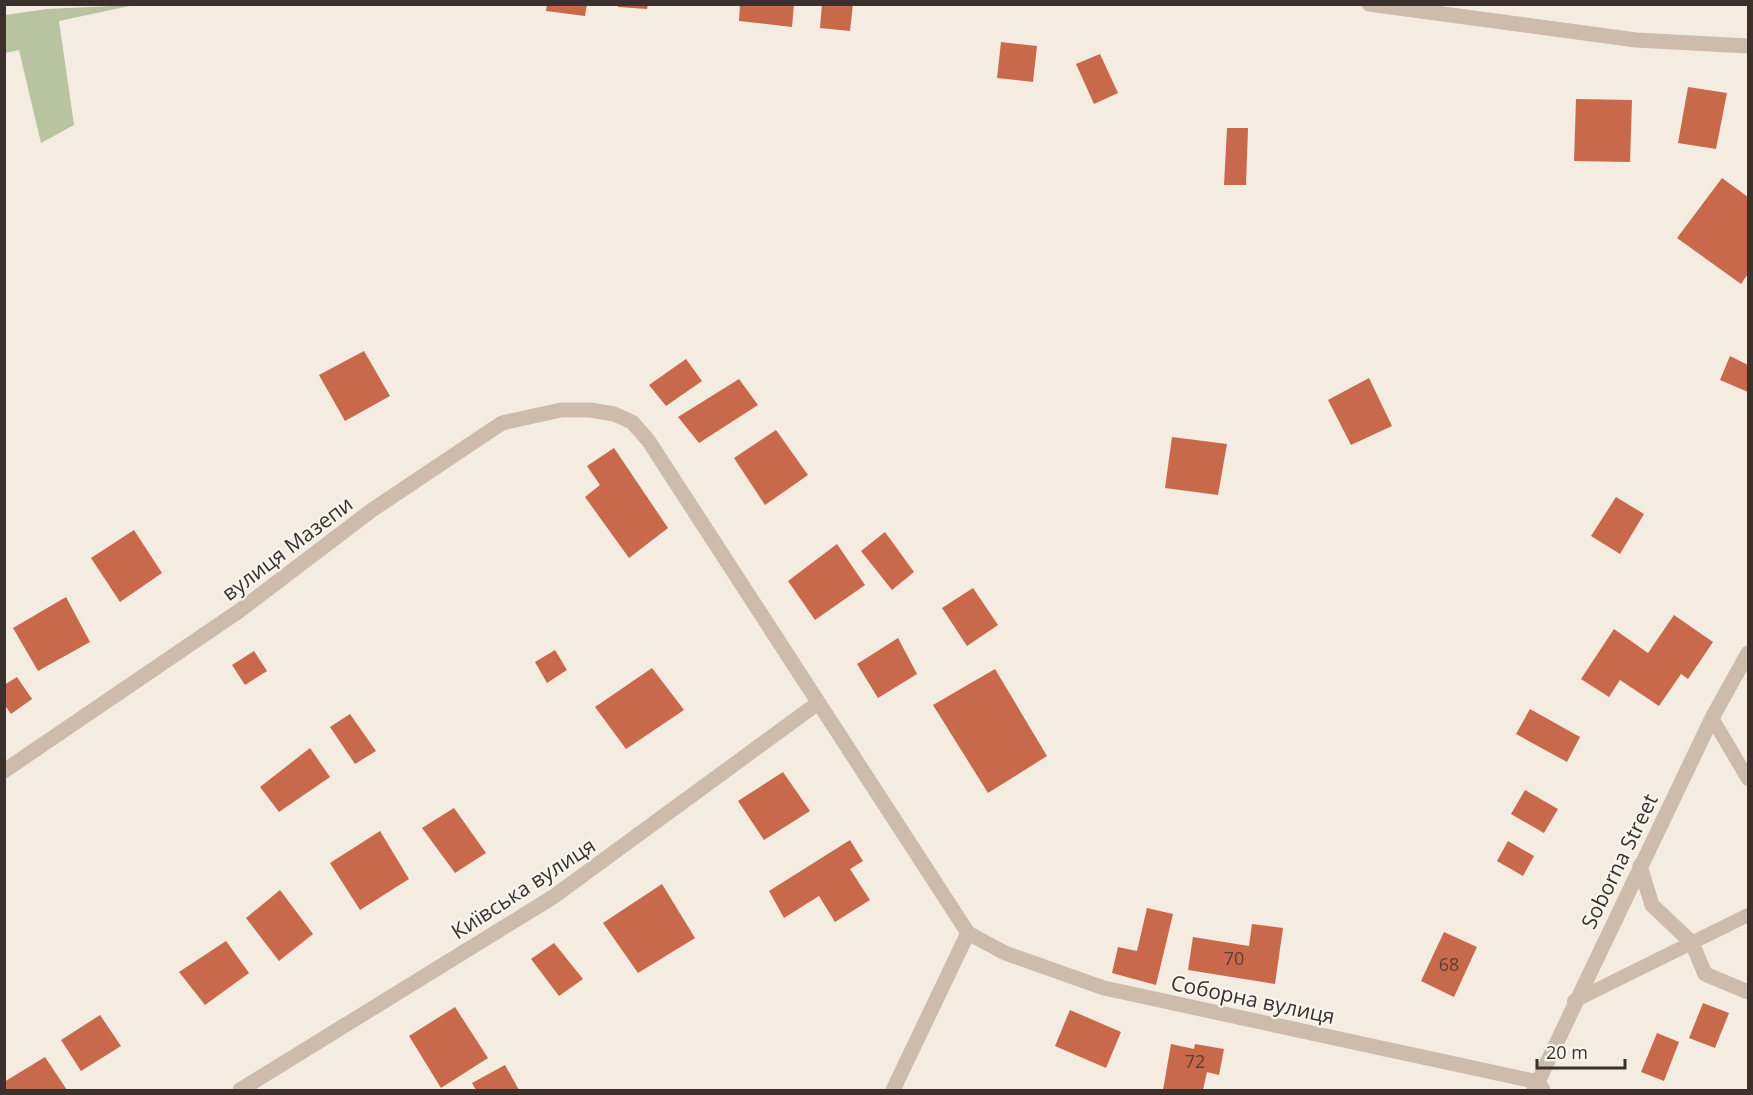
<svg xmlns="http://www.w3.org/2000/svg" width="1753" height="1095" viewBox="0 0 1753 1095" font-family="'Open Sans',sans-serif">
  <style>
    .green { fill: #b8c4a0 }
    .building { fill: #c8694b }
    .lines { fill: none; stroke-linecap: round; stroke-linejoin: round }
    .service { stroke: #cdbbac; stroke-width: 14 }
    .minor { stroke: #cdbbac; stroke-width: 15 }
    .tertiary { stroke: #cdbbac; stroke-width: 15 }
    .labels { text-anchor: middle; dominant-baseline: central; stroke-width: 4.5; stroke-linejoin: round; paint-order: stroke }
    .number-label { font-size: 18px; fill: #5e3e33 }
    .street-label { font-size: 21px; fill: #3b302b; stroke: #fbf5ee }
  </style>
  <rect width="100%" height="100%" fill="#f4ebe1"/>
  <!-- green -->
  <polygon class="green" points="134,5 59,21 74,125 41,143 19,50 5,53 5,15 47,9"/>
  <!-- building -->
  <g class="building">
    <polygon points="547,4 587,4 585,16 546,11"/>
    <polygon points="618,4 648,4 647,9 618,7"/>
    <polygon points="740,4 794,4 792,27 739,21"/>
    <polygon points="822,4 853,4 850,31 820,28"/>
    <polygon points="1001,42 1037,46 1033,82 997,78"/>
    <polygon points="1100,54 1118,93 1094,104 1076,64"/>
    <polygon points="1688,87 1727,93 1716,149 1678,143"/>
    <polygon points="1576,99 1632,100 1630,162 1574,161"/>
    <polygon points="1227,128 1248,128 1246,185 1224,185"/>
    <polygon points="1722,178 1748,197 1748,274 1741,284 1677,238"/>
    <polygon points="364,351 390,396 345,421 319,375"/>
    <polygon points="1730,356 1748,365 1748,392 1720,380"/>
    <polygon points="686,359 702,381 666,406 649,385"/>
    <polygon points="1369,378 1392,426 1351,445 1328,400"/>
    <polygon points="739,379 758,405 699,443 678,417"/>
    <polygon points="776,430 808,475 765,505 734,458"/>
    <polygon points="1172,437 1227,444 1218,495 1165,488"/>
    <polygon points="614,448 668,528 629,558 585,497 600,485 587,466"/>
    <polygon points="1616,497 1644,514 1620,554 1591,536"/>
    <polygon points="134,530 162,573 120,602 91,558"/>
    <polygon points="885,532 914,572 892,590 861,551"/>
    <polygon points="837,544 865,585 815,620 788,581"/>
    <polygon points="973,588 998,625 967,646 942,608"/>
    <polygon points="66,597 90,642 38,671 13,628"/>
    <polygon points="1674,615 1713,642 1688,679 1681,674 1659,706 1620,680 1609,697 1581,679 1614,629 1648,653"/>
    <polygon points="898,638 917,674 878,698 857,664"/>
    <polygon points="555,650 567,670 547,683 535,662"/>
    <polygon points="254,651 267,671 245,685 232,665"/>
    <polygon points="652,668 684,710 626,749 595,707"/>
    <polygon points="995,669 1047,756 988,793 933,705"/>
    <polygon points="17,677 32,699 11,714 4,704 4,685"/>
    <polygon points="1530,709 1580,737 1567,762 1516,734"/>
    <polygon points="350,714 376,751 355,764 330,727"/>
    <polygon points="310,748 330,777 279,812 260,787"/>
    <polygon points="783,772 810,811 764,840 738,801"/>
    <polygon points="1525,790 1558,809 1544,833 1511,814"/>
    <polygon points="454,808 486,853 455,873 422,828"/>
    <polygon points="380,831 409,879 360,910 330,863"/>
    <polygon points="850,840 863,861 850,869 870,900 835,922 819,896 784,918 769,891"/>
    <polygon points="1508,841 1534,856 1523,876 1497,861"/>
    <polygon points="662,884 695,938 638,973 603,923"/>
    <polygon points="280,890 313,934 279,961 246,918"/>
    <polygon points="1147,908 1173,914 1156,985 1112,973 1118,947 1137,951"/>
    <polygon points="1252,924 1283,928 1275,984 1188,970 1193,937 1249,946"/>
    <polygon points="1444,932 1477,947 1454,997 1421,981"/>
    <polygon points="226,941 249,973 205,1005 179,972"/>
    <polygon points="554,943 583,979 559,996 531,959"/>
    <polygon points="1703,1003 1729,1013 1715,1048 1689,1038"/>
    <polygon points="455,1007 488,1058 441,1088 409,1036"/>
    <polygon points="1070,1010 1121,1032 1106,1068 1055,1046"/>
    <polygon points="100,1015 121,1046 81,1071 61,1040"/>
    <polygon points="1657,1033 1679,1042 1664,1081 1641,1072"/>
    <polygon points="1171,1044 1194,1049 1195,1044 1224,1049 1219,1075 1207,1072 1203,1090 1163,1090"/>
    <polygon points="45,1057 67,1090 5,1090 4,1082"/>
    <polygon points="505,1065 519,1090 476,1090 472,1083"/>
  </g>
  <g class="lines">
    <!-- service -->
    <g class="service">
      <polyline points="1712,718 1748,779"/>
      <polyline points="1574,1001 1748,915"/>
    </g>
    <!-- minor -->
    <g class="minor">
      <polyline points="1369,4 1636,40 1748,46"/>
      <polyline points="4,771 239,611 372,510 502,423 561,410 590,410 614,414 632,422 648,440 968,933 1005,953 1104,988 1538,1082 1543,1090"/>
      <polyline points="1640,866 1652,905 1692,943 1705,974 1748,992"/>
      <polyline points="240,1090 553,897 818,703"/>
      <polyline points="893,1090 968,933"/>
    </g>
    <!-- tertiary -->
    <polyline class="tertiary" points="1534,1090 1712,718 1748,653"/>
  </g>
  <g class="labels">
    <!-- number labels -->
    <g class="number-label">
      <text x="1234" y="958">70</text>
      <text x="1449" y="964">68</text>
      <text x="1195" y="1061">72</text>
    </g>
    <!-- street labels -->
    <g class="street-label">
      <text transform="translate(287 548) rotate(-37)">вулиця Мазепи</text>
      <text transform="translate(1619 861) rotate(-64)">Soborna Street</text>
      <text transform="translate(523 888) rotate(-33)">Київська вулиця</text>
      <text transform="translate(1253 999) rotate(12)">Соборна вулиця</text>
    </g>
  </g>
  <!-- border -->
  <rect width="1753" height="1095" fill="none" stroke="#3b302b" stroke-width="12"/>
  <!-- scale -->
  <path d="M1537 1059v9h88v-9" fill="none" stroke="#3b302b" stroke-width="3"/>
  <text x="1546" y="1059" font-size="18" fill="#3b302b" stroke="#fbf5ee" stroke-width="4.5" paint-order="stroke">20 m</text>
</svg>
